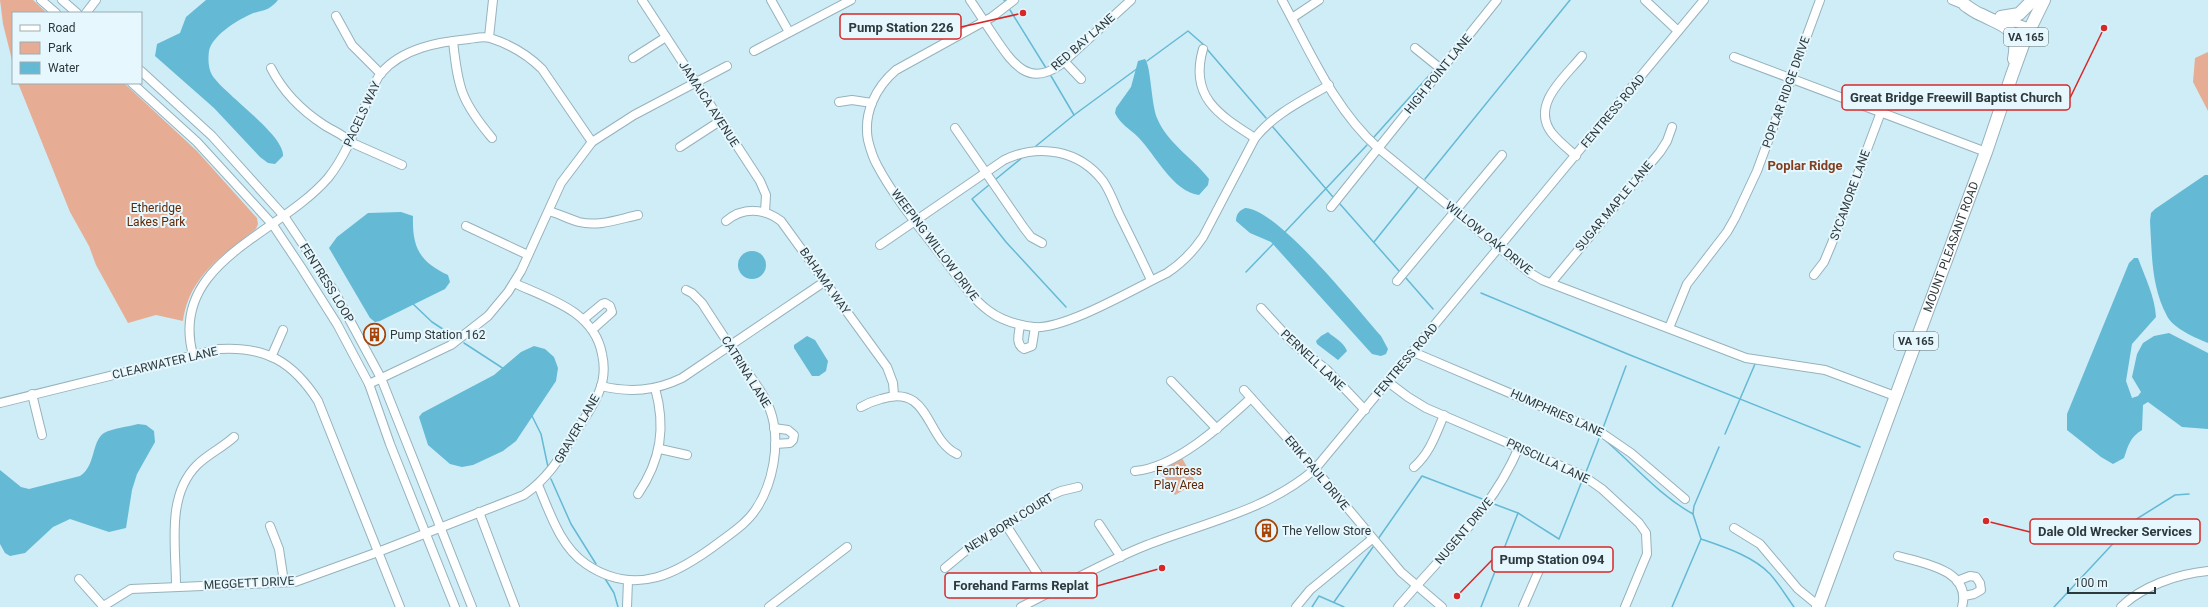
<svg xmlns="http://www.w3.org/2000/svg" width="2208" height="607" viewBox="0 0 2208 607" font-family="Roboto,sans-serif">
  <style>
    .green { fill: #e7ad94 }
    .water { fill: #64b9d5 }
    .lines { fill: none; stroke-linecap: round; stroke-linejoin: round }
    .stream { stroke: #64b9d5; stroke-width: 1.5 }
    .minor-casing { stroke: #96b2bc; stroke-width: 10 }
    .highway-casing { stroke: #96b2bc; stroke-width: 14 }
    .minor { stroke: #fff; stroke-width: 8 }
    .highway { stroke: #fff; stroke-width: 12 }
    .labels { text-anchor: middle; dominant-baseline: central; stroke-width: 4; stroke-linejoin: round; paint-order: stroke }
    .shield { fill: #e6f8fe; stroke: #647277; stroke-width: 1 }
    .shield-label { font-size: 11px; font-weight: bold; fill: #2d393d }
    .street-label { font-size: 12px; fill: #2d393d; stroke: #e6f8fe }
    .park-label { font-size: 12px; fill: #632705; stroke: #e6f8fe }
    .poi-label { font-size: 12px; fill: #2d393d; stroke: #e6f8fe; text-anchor: start }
    .neighbourhood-label { font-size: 13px; font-weight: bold; fill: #803f20; stroke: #e6f8fe }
    .leader { fill: none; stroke: #d62828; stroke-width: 1.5 }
    .callout-dot { fill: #d62828; stroke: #e6f8fe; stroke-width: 1.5 }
    .callout { fill: #e6f8fe; stroke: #d62828; stroke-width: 1.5 }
    .callout-label { font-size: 13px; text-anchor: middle; font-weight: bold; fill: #2d393d }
  </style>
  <rect width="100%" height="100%" fill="#cfedf7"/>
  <!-- green -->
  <g class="green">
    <polygon points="0,0 33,0 47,13 13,13 13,64 3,24"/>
    <polygon points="2208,52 2208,111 2193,82 2195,58"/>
    <path d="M18,83h106l73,68 60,67 1,6 -2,5c-33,26 -67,47 -73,92l-27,-6 -28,8 -32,-58 -7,-19 -19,-34z"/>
    <polygon points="1182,458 1196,483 1175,495 1159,471"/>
  </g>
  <!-- water -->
  <g class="water">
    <path d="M206,0h72c-11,13 -16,9 -29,15 -13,6 -37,21 -40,36 -1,7 -1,17 3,24 12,19 73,60 71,81l-8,8 -7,-1 -8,-6 -46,-49 -59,-52 2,-12 23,-11 6,-16z"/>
    <path d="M1145,59c6,7 6,44 12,59 10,25 37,41 52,61l-1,6 -9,10c-26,-3 -44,-41 -61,-58 -8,-8 -18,-13 -23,-24l1,-5 15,-21 7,-26z"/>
    <path d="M2205,175h3v168c-12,-5 -34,-14 -41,-27 -16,-30 -15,-62 -17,-95l1,-8 4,-4z"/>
    <path d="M1245,208c32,0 112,101 136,128l7,13 -2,5 -5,2 -9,-2 -101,-112 -21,-9 -14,-12c0,-7 3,-10 9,-13z"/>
    <path d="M401,212l12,4c-1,32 7,46 35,59l2,7 -5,7 -65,32 -5,1 -5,-4 -41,-70 8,-11 31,-24z"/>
    <circle cx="752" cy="265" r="14"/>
    <path d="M2134,258h4c7,19 17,39 18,59l-24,27 -6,37 6,17 6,-2 3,-4 -9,-15 5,-23 6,-11 11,-7 15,-3 39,20v76l-26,-2 -34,-25 -5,3 -1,25c-12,7 -14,16 -18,28l-11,6 -12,-7 -34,-27v-16l62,-151z"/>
    <path d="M1328,332c6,6 15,9 19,19l-9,9 -21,-16 -1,-3 5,-5z"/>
    <polygon points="807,336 815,340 828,361 826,371 819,376 812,376 794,348 794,345"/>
    <polygon points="534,346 545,349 554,357 558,368 556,381 516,441 503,451 473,465 462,467 450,464 428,445 419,417 422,413 494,375 521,352"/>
    <path d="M138,424l8,1 8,6 1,11 -18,32 -5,16 -6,38 -17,4 -39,-13 -17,8 -28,26 -15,3 -5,-3 -5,-9v-74l21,17 8,2 51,-13c16,-10 11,-34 24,-43 9,-5 24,-6 34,-9z"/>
  </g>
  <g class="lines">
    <!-- stream -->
    <g class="stream">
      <polyline points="1004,0 1005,1"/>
      <polyline points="1010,10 1046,68"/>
      <polyline points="1206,48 1266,118"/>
      <polyline points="1147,61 1188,31 1204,45"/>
      <polyline points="1441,63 1445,58"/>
      <polyline points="1051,76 1074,115"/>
      <polyline points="1272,126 1333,197"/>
      <polyline points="1374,137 1434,70"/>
      <polyline points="1036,146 1074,115 1138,68"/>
      <polyline points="996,179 1023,157"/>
      <polyline points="1425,179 1570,0"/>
      <polyline points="989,185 972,199 1006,242 1066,307"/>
      <polyline points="1340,204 1399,271"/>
      <polyline points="1284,233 1367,145"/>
      <polyline points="1374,242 1418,187"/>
      <polyline points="1246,272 1273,244"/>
      <polyline points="1406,278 1433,309"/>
      <polyline points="1481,293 1630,355 1860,447"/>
      <polyline points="412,303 432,322 455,337"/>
      <polyline points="464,343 504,369"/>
      <polyline points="532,416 541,434 548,467"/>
      <polyline points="1603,428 1626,366"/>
      <polyline points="1725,434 1755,364"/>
      <path d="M1605,440c29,25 54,55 88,74"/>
      <polyline points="1586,472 1600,436"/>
      <polyline points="551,479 571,524 596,564"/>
      <polyline points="1494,504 1518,513 1559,539 1582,481"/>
      <polyline points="1378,539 1422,476 1485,500"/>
      <path d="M1701,539c23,8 52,17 69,35 9,10 16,22 24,33"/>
      <polyline points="604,577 614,593 618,607"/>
      <polyline points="1334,602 1373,547"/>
      <polyline points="1312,607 1319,596 1344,607"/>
      <polyline points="1481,607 1518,513"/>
      <polyline points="1672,607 1701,539 1693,514 1694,506 1719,447"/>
      <polyline points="2054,607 2135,520 2175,495 2189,494"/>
    </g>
    <defs>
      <g id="minor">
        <polyline points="41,0 56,13"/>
        <polyline points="62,0 77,13"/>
        <polyline points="642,0 760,181 766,195 765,212"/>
        <polyline points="771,0 789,32"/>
        <path d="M970,0c9,13 17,26 26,39 17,25 33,48 64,26l71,-65"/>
        <path d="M1014,0l-22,17 -96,53c-20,17 -33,43 -28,70 2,8 5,18 9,25 18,34 44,64 67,94 14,18 27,39 45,52 13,10 29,14 45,16 31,3 103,-40 133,-54 15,-10 26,-21 36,-36l52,-99c20,-25 47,-37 74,-53"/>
        <path d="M1282,0c28,51 52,109 96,148l152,125 12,7 204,78 79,12 70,26"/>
        <polyline points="1645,0 1678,31"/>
        <polyline points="1952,0 1970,7"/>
        <polyline points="86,13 96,0"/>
        <polyline points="336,16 352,45 381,74"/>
        <polyline points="1292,18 1319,0"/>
        <polyline points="2002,18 2030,28"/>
        <polyline points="489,37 493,0"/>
        <path d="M453,41c5,47 8,60 39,97"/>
        <polyline points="1415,48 1441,69"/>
        <path d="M1203,49c-14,48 16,66 52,89"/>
        <polyline points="754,51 851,0"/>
        <polyline points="1734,57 1986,152"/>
        <polyline points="633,58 666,37"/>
        <polyline points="1064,61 1081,79"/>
        <path d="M271,68c12,24 30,42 53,57 9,6 19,9 26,17l52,23"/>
        <polyline points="141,71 212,136 284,216 334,291 381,378 472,607"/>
        <polyline points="132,83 197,142 273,225 301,267 337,324 369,384 390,444 455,607"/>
        <polyline points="839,102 852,100 872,103"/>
        <polyline points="955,128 1024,228 1031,237 1042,243"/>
        <polyline points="680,147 720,121"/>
        <path d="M1576,156c-9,-8 -18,-15 -25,-24 -20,-28 14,-55 31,-76"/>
        <polyline points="1331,207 1497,0"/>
        <path d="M549,211c10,3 20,8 30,11 19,5 40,-3 59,-7"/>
        <path d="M726,221c17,-14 38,-13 55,0l106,146 6,16 1,12"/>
        <polyline points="466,226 528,255"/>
        <path d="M880,245l124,-85c35,-17 75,-10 99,21 7,10 11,22 16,33 11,22 22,44 32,66"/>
        <polyline points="1814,275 1824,262 1832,243 1881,112"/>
        <polyline points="1397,281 1502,155"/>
        <polyline points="1551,283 1660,152 1667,141 1672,127"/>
        <polyline points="1261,308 1295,345 1327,370 1365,410"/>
        <polyline points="584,319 602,304 605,303 610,306 612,312 593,329"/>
        <path d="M1020,325c-1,9 -5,19 4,24l8,-3 3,-19"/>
        <polyline points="1669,328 1687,284 1727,232 1735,218 1757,171 1820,0"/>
        <polyline points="1413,352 1599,431 1631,453 1685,499"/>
        <path d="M193,355c-25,-93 86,-120 135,-177 17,-21 27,-48 37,-72 5,-11 9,-24 16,-33 22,-25 57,-31 88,-34 7,-1 16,-3 21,-1 19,6 38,17 52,31l50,73"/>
        <polyline points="272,355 283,330"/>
        <polyline points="1171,381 1217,429"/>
        <polyline points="1388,382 1408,397 1426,408 1582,475 1602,489 1639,523 1646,533 1647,554 1625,607"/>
        <polyline points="369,384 451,345 488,316 508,292 521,271 561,183 592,142 634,115 727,66"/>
        <path d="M601,386c29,7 54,5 81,-8l142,-96"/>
        <polyline points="1244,390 1315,469 1401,572 1442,607"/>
        <polyline points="32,394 42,435"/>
        <path d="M0,403l219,-54c47,-3 74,13 99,52l82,206"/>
        <path d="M861,407c7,-4 12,-6 20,-8 50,-16 44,40 76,55"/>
        <polyline points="774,428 788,430 794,435 793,440 790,443 775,444"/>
        <polyline points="660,449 687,455"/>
        <path d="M1414,467c16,-14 22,-33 30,-52"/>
        <path d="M1135,471c40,-3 87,-46 116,-73"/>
        <path d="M538,485c12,28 22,61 48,79 50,34 93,9 135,-23 12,-9 27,-19 35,-32 17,-25 24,-64 16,-93 -5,-18 -17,-33 -27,-47 -14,-22 -29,-44 -43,-66l-10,-10 -6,-3"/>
        <path d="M638,494c23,-34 28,-67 17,-106"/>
        <polyline points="479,512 515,607"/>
        <polyline points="1099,524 1121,557"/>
        <polyline points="1006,525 1050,593"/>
        <polyline points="270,526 279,549 284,582"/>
        <polyline points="1734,528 1760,544 1798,589 1820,607"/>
        <path d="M1898,556c25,7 74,14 64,51"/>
        <polyline points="945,568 968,549 1052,495 1061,491 1078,487"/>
        <polyline points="79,579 103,606"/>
        <polyline points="1957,581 1970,576 1976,577 1980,583 1981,590 1974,594 1964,596"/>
        <path d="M176,586c0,-40 -10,-90 21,-121 11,-11 25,-17 37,-28"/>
        <path d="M102,607l29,-18 164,-7 83,-30 146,-57c27,-19 38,-41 55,-68 7,-11 15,-22 20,-35 5,-12 6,-25 3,-38 -8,-43 -53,-55 -88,-71"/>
        <polyline points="627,607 628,580"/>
        <polyline points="769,607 847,547"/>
        <path d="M1021,607c42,-21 83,-45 126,-62 57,-22 121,-35 168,-76l389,-469"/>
        <polyline points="1296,607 1310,590 1372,539"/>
        <path d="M1398,607c44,-52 94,-96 121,-160"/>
        <polyline points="1523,607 1540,568 1553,554"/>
        <path d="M2121,607c21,-21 57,-33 87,-36"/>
      </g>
      <g id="highway">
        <path d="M1965,5c6,4 11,8 17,10 23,12 38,12 32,44"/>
        <polyline points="2001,17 2019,14 2033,0"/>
        <path id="s1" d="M1818,607l168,-455 26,-77 13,-36 19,-39"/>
      </g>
    </defs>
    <!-- minor casing -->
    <use href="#minor" class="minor-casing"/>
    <!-- highway casing -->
    <use href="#highway" class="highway-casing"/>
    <!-- minor -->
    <use href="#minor" class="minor"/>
    <!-- highway -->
    <use href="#highway" class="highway"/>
  </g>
  <!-- icons -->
  <defs>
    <symbol id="building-ring" viewBox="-11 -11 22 22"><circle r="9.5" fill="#e6f8fe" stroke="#a74509" stroke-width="1.5"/><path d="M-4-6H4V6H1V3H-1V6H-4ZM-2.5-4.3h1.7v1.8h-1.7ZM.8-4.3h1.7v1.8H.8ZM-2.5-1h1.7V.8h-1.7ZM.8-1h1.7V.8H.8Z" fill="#a74509"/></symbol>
  </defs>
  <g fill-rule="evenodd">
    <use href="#building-ring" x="362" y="322" width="25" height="25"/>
    <use href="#building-ring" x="1254" y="518" width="25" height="25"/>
  </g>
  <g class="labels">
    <!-- shield labels -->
    <g class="shield">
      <rect x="2004" y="28" width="44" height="18" rx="3"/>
      <rect x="1894" y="332" width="44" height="18" rx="3"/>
    </g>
    <g class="shield-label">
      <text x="2026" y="37">VA 165</text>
      <text x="1916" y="341">VA 165</text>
    </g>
    <!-- street labels -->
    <g class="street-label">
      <text transform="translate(1083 42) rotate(-41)">RED BAY LANE</text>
      <text transform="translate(1438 74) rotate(-51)">HIGH POINT LANE</text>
      <text transform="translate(1786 92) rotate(-70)">POPLAR RIDGE DRIVE</text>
      <text transform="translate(709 104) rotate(57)">JAMAICA AVENUE</text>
      <text transform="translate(1613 111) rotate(-50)">FENTRESS ROAD</text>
      <text transform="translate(362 114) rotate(-65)">PACELS WAY</text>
      <text transform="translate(1850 195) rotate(-70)">SYCAMORE LANE</text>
      <text transform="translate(1614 206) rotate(-50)">SUGAR MAPLE LANE</text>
      <text transform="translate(1489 238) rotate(39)">WILLOW OAK DRIVE</text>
      <text transform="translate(935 245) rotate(53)">WEEPING WILLOW DRIVE</text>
      <text stroke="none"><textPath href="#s1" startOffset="384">MOUNT PLEASANT ROAD</textPath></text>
      <text transform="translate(825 281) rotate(55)">BAHAMA WAY</text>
      <text transform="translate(327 283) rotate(58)">FENTRESS LOOP</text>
      <text transform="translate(1313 360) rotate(43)">PERNELL LANE</text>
      <text transform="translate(1406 360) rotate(-50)">FENTRESS ROAD</text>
      <text transform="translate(165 363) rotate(-13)">CLEARWATER LANE</text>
      <text transform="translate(746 372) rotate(58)">CATRINA LANE</text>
      <text transform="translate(1557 413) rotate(24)">HUMPHRIES LANE</text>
      <text transform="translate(577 429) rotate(-60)">GRAVER LANE</text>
      <text transform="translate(1548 461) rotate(25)">PRISCILLA LANE</text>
      <text transform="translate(1317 473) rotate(50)">ERIK PAUL DRIVE</text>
      <text transform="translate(1009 523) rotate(-32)">NEW BORN COURT</text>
      <text transform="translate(1464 531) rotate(-50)">NUGENT DRIVE</text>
      <text transform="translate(249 583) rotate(-3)">MEGGETT DRIVE</text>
    </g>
    <!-- park labels -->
    <g class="park-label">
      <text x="156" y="208">Etheridge<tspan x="156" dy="14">Lakes Park</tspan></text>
      <text x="1179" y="471">Fentress<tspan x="1179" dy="14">Play Area</tspan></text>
    </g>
    <!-- poi labels -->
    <g class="poi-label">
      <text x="390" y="335">Pump Station 162</text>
      <text x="1282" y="531">The Yellow Store</text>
    </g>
    <!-- neighbourhood labels -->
    <g class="neighbourhood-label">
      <text x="1805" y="165">Poplar Ridge</text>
    </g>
  </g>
  <!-- callouts -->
  <path class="leader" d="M1023 13L961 27M2104 28L2070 98M1986 521L2030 532M1457 596L1492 560M1162 568L1097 586"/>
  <g class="callout-dot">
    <circle cx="1023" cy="13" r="4"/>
    <circle cx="2104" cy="28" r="4"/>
    <circle cx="1986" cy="521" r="4"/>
    <circle cx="1457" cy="596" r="4"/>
    <circle cx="1162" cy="568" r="4"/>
  </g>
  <g class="callout">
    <rect x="840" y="14" width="121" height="25" rx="4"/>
    <rect x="1842" y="85" width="228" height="25" rx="4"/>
    <rect x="2030" y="519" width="170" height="25" rx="4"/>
    <rect x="1492" y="547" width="121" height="25" rx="4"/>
    <rect x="945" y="573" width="152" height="25" rx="4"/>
  </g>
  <g class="callout-label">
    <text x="901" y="32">Pump Station 226</text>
    <text x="1956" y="102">Great Bridge Freewill Baptist Church</text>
    <text x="2115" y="536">Dale Old Wrecker Services</text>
    <text x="1552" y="564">Pump Station 094</text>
    <text x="1021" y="590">Forehand Farms Replat</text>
  </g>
  <!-- legend -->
  <rect x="12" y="12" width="130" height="72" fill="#e6f8fe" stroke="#9cacb1"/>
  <rect x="20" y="25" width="20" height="6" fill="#ffffff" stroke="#9cacb1"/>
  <text x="48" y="32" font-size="12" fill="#2d393d">Road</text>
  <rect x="20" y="42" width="20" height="12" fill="#e7ad94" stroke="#9cacb1"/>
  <text x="48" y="52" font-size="12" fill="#2d393d">Park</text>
  <rect x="20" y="62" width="20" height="12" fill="#64b9d5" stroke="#9cacb1"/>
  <text x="48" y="72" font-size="12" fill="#2d393d">Water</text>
  <!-- scale -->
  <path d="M2068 587v6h87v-6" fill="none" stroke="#2d393d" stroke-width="2"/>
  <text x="2074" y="587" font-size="12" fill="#2d393d" stroke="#e6f8fe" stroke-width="3" paint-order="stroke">100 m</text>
</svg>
